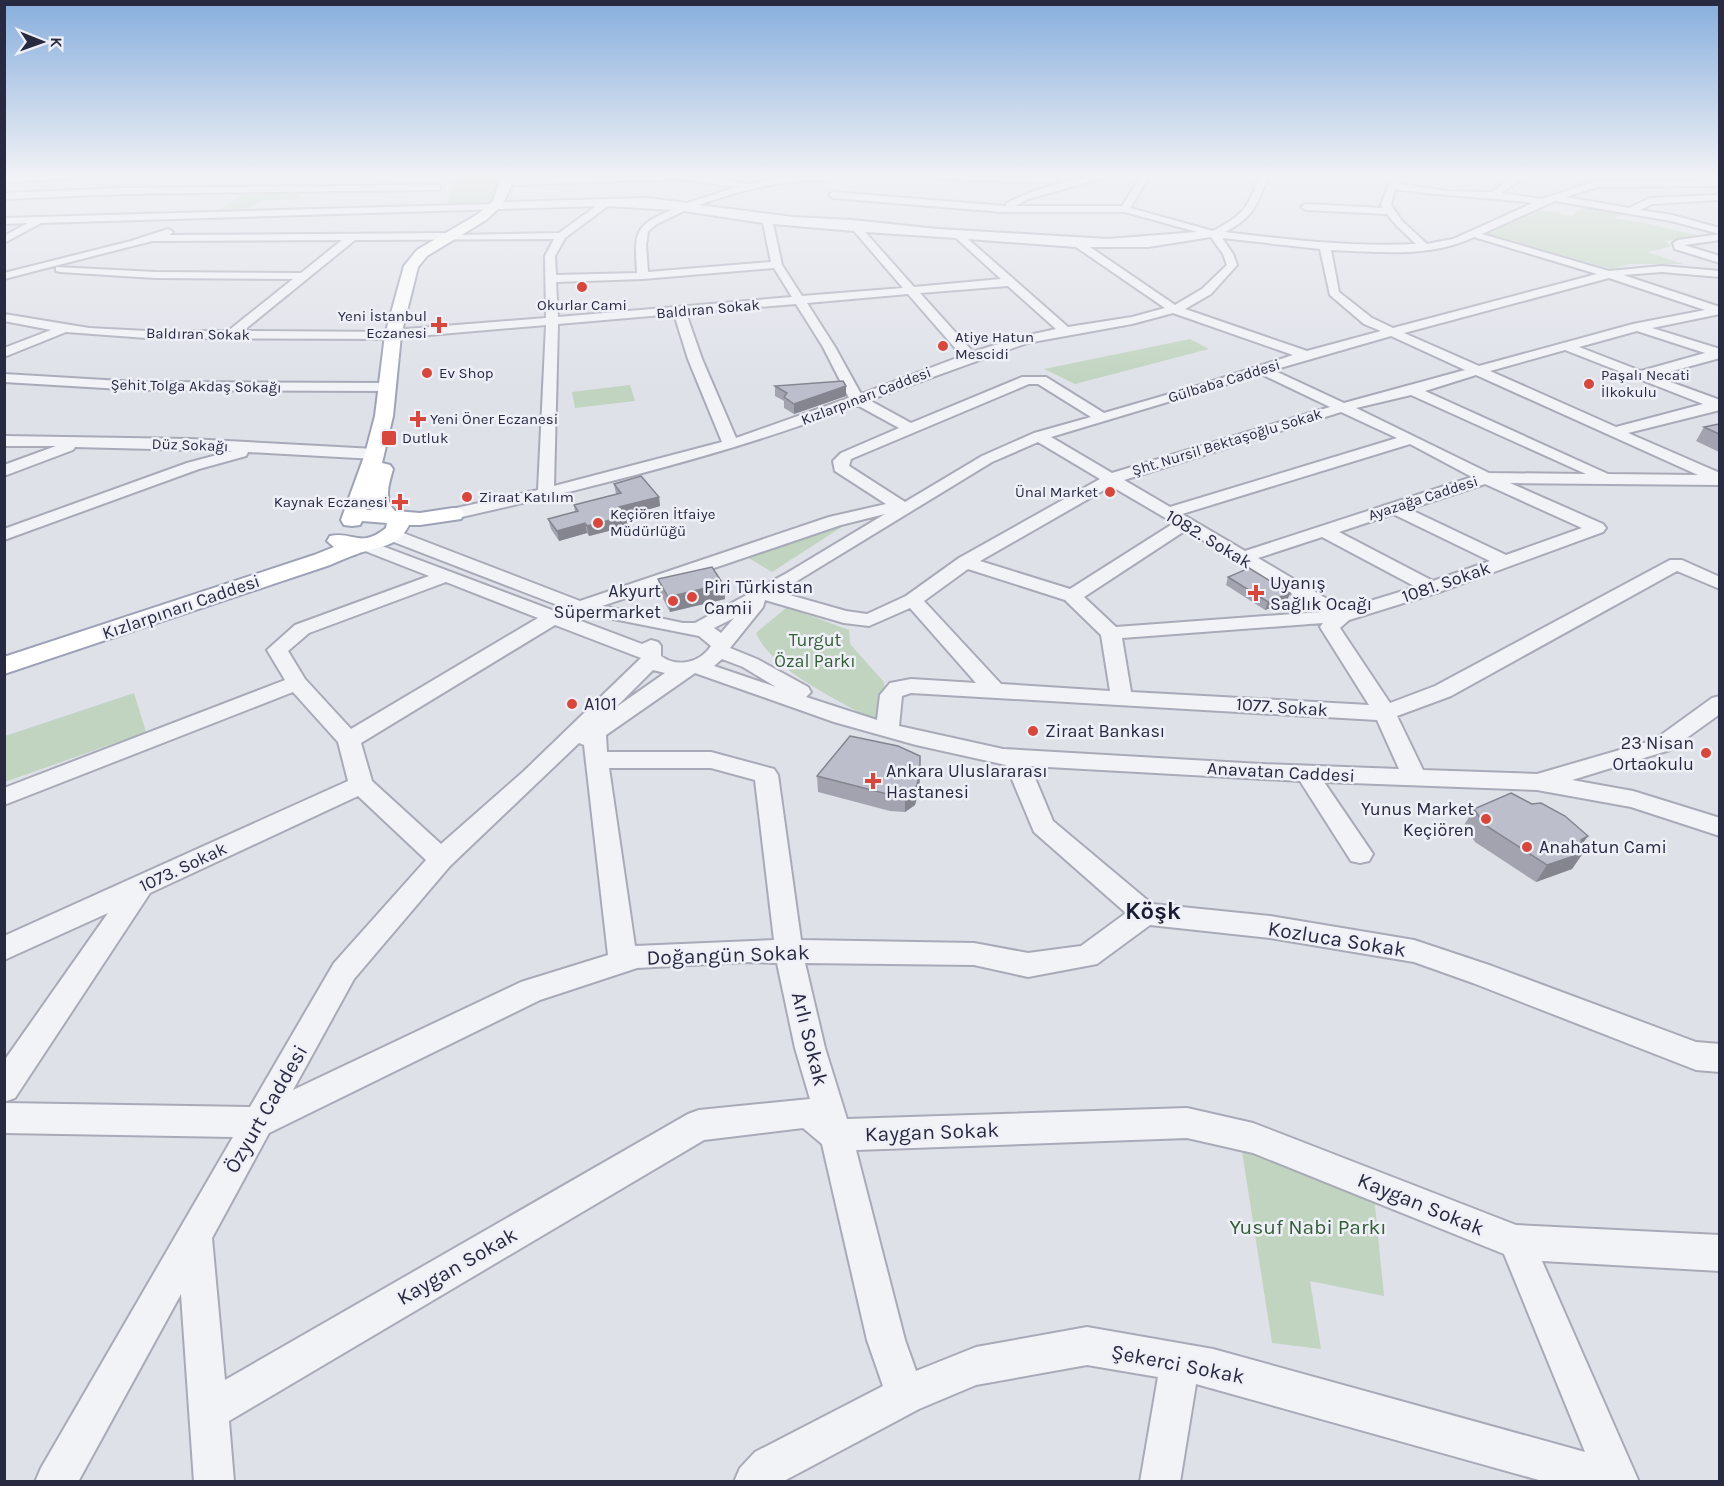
<svg xmlns="http://www.w3.org/2000/svg" width="1724" height="1486" viewBox="0 0 1724 1486" font-family="Karla,sans-serif">
  <style>
    .green { fill: #c0d4bf }
    .lines { fill: none; stroke-linecap: round; stroke-linejoin: round }
    .minor-casing { stroke: #a8aab7; stroke-width: 4 }
    .major-casing { stroke: #9da2b6; stroke-width: 4 }
    .minor { fill: #f2f3f7; fill-rule: evenodd }
    .major { fill: #fff; fill-rule: evenodd }
    .wall { fill: #a2a3af }
    .shaded-wall { fill: #84858f }
    .building { fill: #bcbecc; stroke: #84858f; stroke-width: 1.5 }
    .poi-dot { fill: #d7473b; stroke: #eff0f7; stroke-width: 2 }
    .labels { text-anchor: middle; dominant-baseline: central; stroke-width: 5; stroke-linejoin: round; paint-order: stroke }
    .far-poi-label { font-size: 15px; fill: #272a41; stroke: #eff0f7; text-anchor: start }
    .far-street-label { font-size: 15px; fill: #272a41; stroke: #eff0f7 }
    .street-label { font-size: 18px; fill: #272a41; stroke: #eff0f7 }
    .poi-label { font-size: 18px; fill: #272a41; stroke: #eff0f7; text-anchor: start }
    .park-label { font-size: 18px; fill: #335e35; stroke: #eff0f7 }
    .near-street-label { font-size: 21px; fill: #272a41; stroke: #eff0f7 }
    .near-park-label { font-size: 21px; fill: #335e35; stroke: #eff0f7 }
    .district-label { font-size: 24px; font-weight: bold; fill: #191c32; stroke: #eff0f7 }
  </style>
  <rect width="100%" height="100%" fill="#dfe1e9"/>
  <!-- green -->
  <g class="green">
    <polygon points="454,175 501,175 502,178 494,202 447,204"/>
    <polygon points="308,191 296,199 260,201 249,209 220,210 243,193"/>
    <polygon points="1585,206 1624,213 1614,218 1646,223 1703,237 1665,241 1672,246 1648,252 1683,264 1629,264 1612,269 1485,234 1541,210 1572,216"/>
    <polygon points="1190,339 1209,349 1075,384 1044,369"/>
    <polygon points="630,385 635,401 575,408 572,392"/>
    <polygon points="851,521 772,572 747,557"/>
    <path d="M787,607l62,23 1,14 34,38 3,24 -8,17c-35,-20 -107,-52 -123,-90z"/>
    <polygon points="134,693 146,732 5,782 5,736"/>
    <polygon points="1241,1145 1374,1195 1384,1296 1310,1281 1321,1349 1272,1343"/>
  </g>
  <g class="lines">
    <defs>
      <g id="minor">
        <path d="M626,175h66l57,9 40,-8 38,-1v4l-3,1c-43,0 -84,10 -125,25l94,12 59,3 86,9 170,10 89,-7 -72,-20h-122l-170,-14 -4,-3 4,-3 173,14 1,-3c27,-14 75,-28 106,-28l-85,24 -13,7h107l20,-31h8l-20,33 83,23c33,-18 33,-22 48,-56h8c-13,31 -14,41 -44,57 64,8 126,15 191,12l-20,-19 -9,-11 -81,-4 -5,-3 5,-3 77,4 -2,-3 7,-19 10,-11 8,1 -7,8 47,7 45,1 22,-15v-2h8v5l-20,13 41,6 54,-18 124,-1v6l-123,1 -31,10 63,11 21,-10 65,-3 3,1v4l-66,4 -12,6 32,5 48,13v6l-49,-13 -116,-20 -73,33 127,37 53,-5 58,5v6l-58,-5 -39,3 97,32v7l-68,14 68,21v9l-66,18 66,24v10l-92,23 92,40v12l-210,-2 93,41 3,4 -3,4 -164,60 -90,28 -9,8 50,75 45,-17 235,-126h12l38,17v12l-43,-18 -226,125 -54,20 26,54 114,4 117,-34 58,-42 8,-2v18l-50,36 -98,30 61,11 87,27v18l-89,-29 -94,-17 -213,-8 49,72 -4,7 -9,2 -9,-2 -51,-80 -270,-15 23,55 99,83 118,12 144,24 78,26 204,76 24,2v28l-24,-2 -223,-87 -59,-21 -144,-24 -120,-13 -53,39 -69,13 -54,-12 -169,-2 20,85 22,71 340,-11 66,15 263,102 204,10v36l-178,-10 97,221h-93l-350,-98 -16,98h-40l18,-105 -71,-12 -111,20 -57,24 -137,73h-48l6,-14 15,-16 128,-66 -16,-46 -45,-196 -19,-16 -99,12 -475,281 5,61h-40l-13,-188 -103,188h-43l6,-14 192,-331 -229,-4v-30l246,4 84,-144 92,-103 -68,-64 -208,97 -135,205 -11,4v-41l104,-148 -104,47v-24l344,-155 -10,-39 -45,-50 -289,113v-17l281,-108 -18,-30 28,-25 134,-49 -69,-27 -3,-4 3,-4 6,-1 276,104 9,-4 7,2 3,4v10c16,12 39,7 50,-10l-12,-10 -126,-25 -187,-72 -3,-4 3,-4h12l182,70 249,-84 57,-13 -51,-33 -2,-10 8,-8 58,-25 -42,-23c-131,50 -267,83 -404,114l-6,-1 -2,-4 2,-4 91,-20 8,-165 -140,12 -6,-4 6,-4 140,-11 -1,-62 9,-17 -199,1 -112,91 154,1 2,3 -2,3 -4,1 -246,-1 -81,-6 -62,25v-9l47,-18 -47,-9v-7l85,14 58,3h81l65,-52 -138,-1 -95,-6 -4,-1v-4l99,5 146,1 41,-33 -190,1 -148,38v-6l127,-32 37,-12 5,3 -4,3 280,-2 5,2 105,-2 37,-27 -555,17 -37,20v-7l24,-13 -24,1v-6l490,-14 4,2 7,-4 141,-4 41,5 50,-16 -58,-8 -165,6 -4,-3 4,-3zM1395,189c46,7 92,8 138,14l-80,36 -26,5 -25,-23 -11,-16zM608,206l64,4c-40,16 -37,24 -35,63l-81,2 -1,-19 10,-18zM684,211l79,12 8,39 -123,10 -2,-27 2,-14 9,-7zM773,224l81,7 49,57 -101,8 -20,-31zM865,232l91,6 45,41 -87,8zM1211,237l12,17 4,11 -25,24 -27,16 -85,-58h58zM1474,237l123,37 -204,54 -21,-10 -33,-26 -8,-42c47,2 100,8 143,-13zM1222,238l98,11 10,46 34,29 17,7 -74,20 -122,-42 26,-15 26,-29 -4,-11zM968,239l108,8 89,61 -33,9 -64,10zM774,268l18,29 -234,20 -2,-35 87,-3zM1609,278l96,32 -72,14 -154,42 -75,-33zM1008,286l48,43 -36,8 -47,15 -53,-59zM908,294l54,62 -101,38 -26,-47 -28,-44zM796,304l27,43 26,51 -113,40 -34,-79 -16,-46zM1173,313l120,42 -89,29 -100,29 -58,-36h-24l-111,46 -42,-23 158,-57 105,-19zM674,314l14,45 34,83 -168,44 4,-162zM1637,331l68,22 -64,18 -62,-24zM1391,336l74,34 -121,33 -71,-33zM1565,350l138,54 -87,23 -126,-56zM1261,374l69,33 -218,66 -61,-36zM1476,375l222,100 -90,-1 -183,-83zM1029,384h9l53,33 -57,16 -52,23 -77,46 -56,-36 2,-7zM1411,395l175,79 -97,-1 -133,-65zM1341,412l56,26 -227,69 -46,-27zM1038,442l62,37 -141,79 -53,38 -39,18 -21,-3 -67,-19 213,-130zM1410,444l62,33 -227,74 -63,-37zM1485,484l97,44 -76,27 -97,-46zM1111,486l63,37 -104,66 -90,-28zM885,514l-98,59 -92,50h-12l-81,-17 239,-81zM1393,514l97,47 -57,20 -94,-49zM1186,530l135,82 -205,15 -32,-30zM1322,537l94,50 -72,22 -86,-51zM968,569l97,31 36,35 9,56 -109,-7 -77,-83zM446,582l92,36 -187,111 -46,-50 -17,-28 21,-18zM765,600l79,23 25,3 41,-18 66,75 -65,-4 -21,4 -10,12 -3,25 -71,-23 5,-5 -3,-5 -51,-28 -27,-11 33,-41zM734,618l-13,15 -7,-5zM1323,623l-3,4 49,78 -238,-13 -9,-54zM555,625l86,33 -117,113 -83,73 -69,-63 -11,-38zM722,659l21,8 33,20 -62,-21zM653,670l12,3 -50,35zM695,673l139,49 82,23 90,20 28,67 92,81 -45,33 -53,7 -54,-10 -173,-3 -23,-165 -4,-6 -63,-17h-104l-1,-17zM911,693l466,27 22,49 -138,-5 -258,-15 -104,-23 3,-30zM579,743l5,2 24,210 -87,27 -228,108 61,-111 96,-113zM609,768h102l44,12 19,160 -139,6zM745,962l32,1 18,85 15,51 -111,11 -11,4 -463,266 -13,-142 57,-105 271,-133 97,-32zM1187,1138l66,15 251,101 81,198 -372,-103 -126,-22 -111,20 -60,24 -11,-31 -49,-190z"/>
        <polygon points="919,175 1054,177 1058,180 1054,183 923,178"/>
        <polygon points="440,185 440,189 437,190 122,194 4,199 4,193 122,188"/>
        <polygon points="1720,234 1720,240 1684,245 1720,256 1720,263 1675,249 1673,243 1678,240"/>
        <polygon points="4,374 138,382 387,383 394,387 387,391 138,390 4,382"/>
        <polygon points="4,436 190,439 375,449 383,454 375,459 248,452 246,456 199,469 4,540 4,529 187,463 232,451 75,447 73,450 4,476 4,465 56,446 4,446"/>
      </g>
      <g id="major">
        <polygon points="83,175 78,178 4,182 4,176"/>
        <path d="M502,175h10l-1,12 -9,18 -16,15 -59,36 -9,11 -17,68 -8,81 -11,47 8,2 3,4c-4,15 -10,30 2,42l25,2 33,-5 8,1 3,5 -3,5 -41,6h-11c-11,23 -31,21 -52,29 -9,3 -18,7 -27,11l-326,109v-17l310,-102 20,-8 -7,-6 3,-5c23,-5 30,13 56,-8l1,-5 -25,-2 -2,4 -8,1 -8,-1 -3,-5 24,-66 10,-38 10,-81 19,-69 13,-16 61,-36 15,-13zM368,503l4,7h-6z"/>
      </g>
    </defs>
    <!-- minor casing -->
    <use href="#minor" class="minor-casing"/>
    <!-- major casing -->
    <use href="#major" class="major-casing"/>
    <!-- minor -->
    <use href="#minor" class="minor"/>
    <!-- major -->
    <use href="#major" class="major"/>
  </g>
  <!-- wall -->
  <g class="wall">
    <polygon points="775,386 846,396 794,414 784,408 784,401 775,396"/>
    <polygon points="1719,424 1719,452 1696,441 1704,427"/>
    <polygon points="614,484 659,497 660,506 626,516 628,526 589,536 587,533 559,541 551,529 548,519 575,512 574,505 616,494"/>
    <polygon points="1228,577 1290,593 1287,601 1265,610 1226,585"/>
    <polygon points="658,579 723,584 725,599 670,612 661,595"/>
    <polygon points="920,774 919,790 915,805 905,812 890,811 818,792 817,776"/>
    <polygon points="1474,809 1582,845 1583,853 1572,869 1536,882 1475,842 1464,825"/>
  </g>
  <!-- shaded-wall -->
  <g class="shaded-wall">
    <polygon points="846,386 846,396 794,414 794,404"/>
    <polygon points="659,497 660,506 626,516 628,526 589,536 587,526 619,507"/>
    <polygon points="585,523 587,533 559,541 557,531"/>
    <polygon points="723,584 725,599 670,612 668,597"/>
    <polygon points="1290,593 1287,601 1265,610 1268,602"/>
    <polygon points="920,774 919,790 915,805 905,812 905,795"/>
    <polygon points="1588,836 1576,853 1581,840"/>
    <polygon points="1583,853 1572,869 1536,882 1547,865"/>
  </g>
  <!-- building -->
  <g class="building">
    <polygon points="843,381 846,386 794,404 784,397 787,393 775,386"/>
    <polygon points="1719,424 1719,434 1704,427"/>
    <polygon points="641,476 659,497 619,507 626,516 587,526 585,523 557,531 548,519 578,511 574,505 621,493 614,484"/>
    <polygon points="712,567 723,584 668,597 658,579"/>
    <polygon points="1249,568 1290,593 1268,602 1228,577"/>
    <polygon points="850,736 898,746 920,756 920,774 916,788 905,795 891,795 817,776"/>
    <polygon points="1511,793 1532,804 1541,803 1565,816 1588,836 1581,840 1583,853 1547,865 1485,825 1474,809"/>
  </g>
  <!-- sky -->
  <linearGradient id="sky" x2="0" y2="1"><stop stop-color="#87aedd"/><stop offset="0.46" stop-color="#f1f2f5"/><stop offset="1" stop-color="#f1f2f5" stop-opacity="0"/></linearGradient>
  <rect width="1724" height="383" fill="url(#sky)"/>
  <!-- markers -->
  <g class="poi-dot">
    <circle cx="582" cy="287" r="6"/>
    <path d="M436 316h6v6h6v6h-6v6h-6v-6h-6v-6h6z"/>
    <circle cx="943" cy="346" r="6"/>
    <circle cx="427" cy="373" r="6"/>
    <circle cx="1589" cy="384" r="6"/>
    <path d="M415 410h6v6h6v6h-6v6h-6v-6h-6v-6h6z"/>
    <rect x="381" y="430" width="16" height="16" rx="3"/>
    <circle cx="1110" cy="492" r="6"/>
    <circle cx="467" cy="497" r="6"/>
    <path d="M397 493h6v6h6v6h-6v6h-6v-6h-6v-6h6z"/>
    <circle cx="598" cy="523" r="6"/>
    <path d="M1253 584h6v6h6v6h-6v6h-6v-6h-6v-6h6z"/>
    <circle cx="692" cy="597" r="6"/>
    <circle cx="673" cy="601" r="6"/>
    <circle cx="572" cy="704" r="6"/>
    <circle cx="1033" cy="731" r="6"/>
    <circle cx="1706" cy="753" r="6"/>
    <path d="M870 772h6v6h6v6h-6v6h-6v-6h-6v-6h6z"/>
    <circle cx="1486" cy="819" r="6"/>
    <circle cx="1527" cy="847" r="6"/>
  </g>
  <g class="labels">
    <!-- far-poi labels -->
    <g class="far-poi-label">
      <text x="582" y="305" text-anchor="middle">Okurlar Cami</text>
      <text x="427" y="316" text-anchor="end">Yeni İstanbul<tspan x="427" dy="17">Eczanesi</tspan></text>
      <text x="955" y="337">Atiye Hatun<tspan x="955" dy="17">Mescidi</tspan></text>
      <text x="439" y="373">Ev Shop</text>
      <text x="1601" y="375">Paşalı Necati<tspan x="1601" dy="17">İlkokulu</tspan></text>
      <text x="430" y="419">Yeni Öner Eczanesi</text>
      <text x="402" y="438">Dutluk</text>
      <text x="1098" y="492" text-anchor="end">Ünal Market</text>
      <text x="479" y="497">Ziraat Katılım</text>
      <text x="388" y="502" text-anchor="end">Kaynak Eczanesi</text>
      <text x="610" y="514">Keçiören İtfaiye<tspan x="610" dy="17">Müdürlüğü</tspan></text>
    </g>
    <!-- far-street labels -->
    <g class="far-street-label">
      <text transform="translate(708 309) rotate(-5)">Baldıran Sokak</text>
      <text transform="translate(198 334) rotate(1)">Baldıran Sokak</text>
      <text transform="translate(1224 381) rotate(-17)">Gülbaba Caddesi</text>
      <text transform="translate(196 386) rotate(1)">Şehit Tolga Akdaş Sokağı</text>
      <text transform="translate(866 396) rotate(-21)">Kızlarpınarı Caddesi</text>
      <text transform="translate(1227 442) rotate(-17)">Şht. Nursil Bektaşoğlu Sokak</text>
      <text transform="translate(190 445) rotate(2)">Düz Sokağı</text>
      <text transform="translate(1423 498) rotate(-18)">Ayazağa Caddesi</text>
    </g>
    <!-- street labels -->
    <g class="street-label">
      <text transform="translate(1209 539) rotate(31)">1082. Sokak</text>
      <text transform="translate(1446 582) rotate(-19)">1081. Sokak</text>
      <text transform="translate(181 607) rotate(-19)">Kızlarpınarı Caddesi</text>
      <text transform="translate(1282 707) rotate(4)">1077. Sokak</text>
      <text transform="translate(1281 772) rotate(3)">Anavatan Caddesi</text>
      <text transform="translate(183 867) rotate(-25)">1073. Sokak</text>
    </g>
    <!-- poi labels -->
    <g class="poi-label">
      <text x="1270" y="583">Uyanış<tspan x="1270" dy="21">Sağlık Ocağı</tspan></text>
      <text x="704" y="587">Piri Türkistan<tspan x="704" dy="21">Camii</tspan></text>
      <text x="661" y="591" text-anchor="end">Akyurt<tspan x="661" dy="21">Süpermarket</tspan></text>
      <text x="584" y="704">A101</text>
      <text x="1045" y="731">Ziraat Bankası</text>
      <text x="1694" y="743" text-anchor="end">23 Nisan<tspan x="1694" dy="21">Ortaokulu</tspan></text>
      <text x="886" y="771">Ankara Uluslararası<tspan x="886" dy="21">Hastanesi</tspan></text>
      <text x="1474" y="809" text-anchor="end">Yunus Market<tspan x="1474" dy="21">Keçiören</tspan></text>
      <text x="1539" y="847">Anahatun Cami</text>
    </g>
    <!-- park labels -->
    <g class="park-label">
      <text x="815" y="640">Turgut<tspan x="815" dy="21">Özal Parkı</tspan></text>
    </g>
    <!-- near-street labels -->
    <g class="near-street-label">
      <text transform="translate(1337 939) rotate(9)">Kozluca Sokak</text>
      <text transform="translate(728 955) rotate(-2)">Doğangün Sokak</text>
      <text transform="translate(810 1039) rotate(76)">Arlı Sokak</text>
      <text transform="translate(266 1109) rotate(-60)">Özyurt Caddesi</text>
      <text transform="translate(932 1132) rotate(-2)">Kaygan Sokak</text>
      <text transform="translate(1421 1204) rotate(22)">Kaygan Sokak</text>
      <text transform="translate(457 1266) rotate(-30)">Kaygan Sokak</text>
      <text transform="translate(1178 1364) rotate(11)">Şekerci Sokak</text>
    </g>
    <!-- near-park labels -->
    <g class="near-park-label">
      <text x="1308" y="1227">Yusuf Nabi Parkı</text>
    </g>
    <!-- district labels -->
    <g class="district-label">
      <text x="1153" y="911">Köşk</text>
    </g>
  </g>
  <!-- border -->
  <rect width="1724" height="1486" fill="none" stroke="#272a41" stroke-width="12"/>
  <!-- north arrow -->
  <g transform="translate(42 42) rotate(91)" stroke="#eff0f7" stroke-width="4.5" paint-order="stroke">
  <path d="M0-4.5L10 22L0 15L-10 22Z" fill="#272a41"/>
  <text y="-9" font-size="16" font-weight="bold" text-anchor="middle" fill="#272a41">K</text>
  </g>
</svg>
